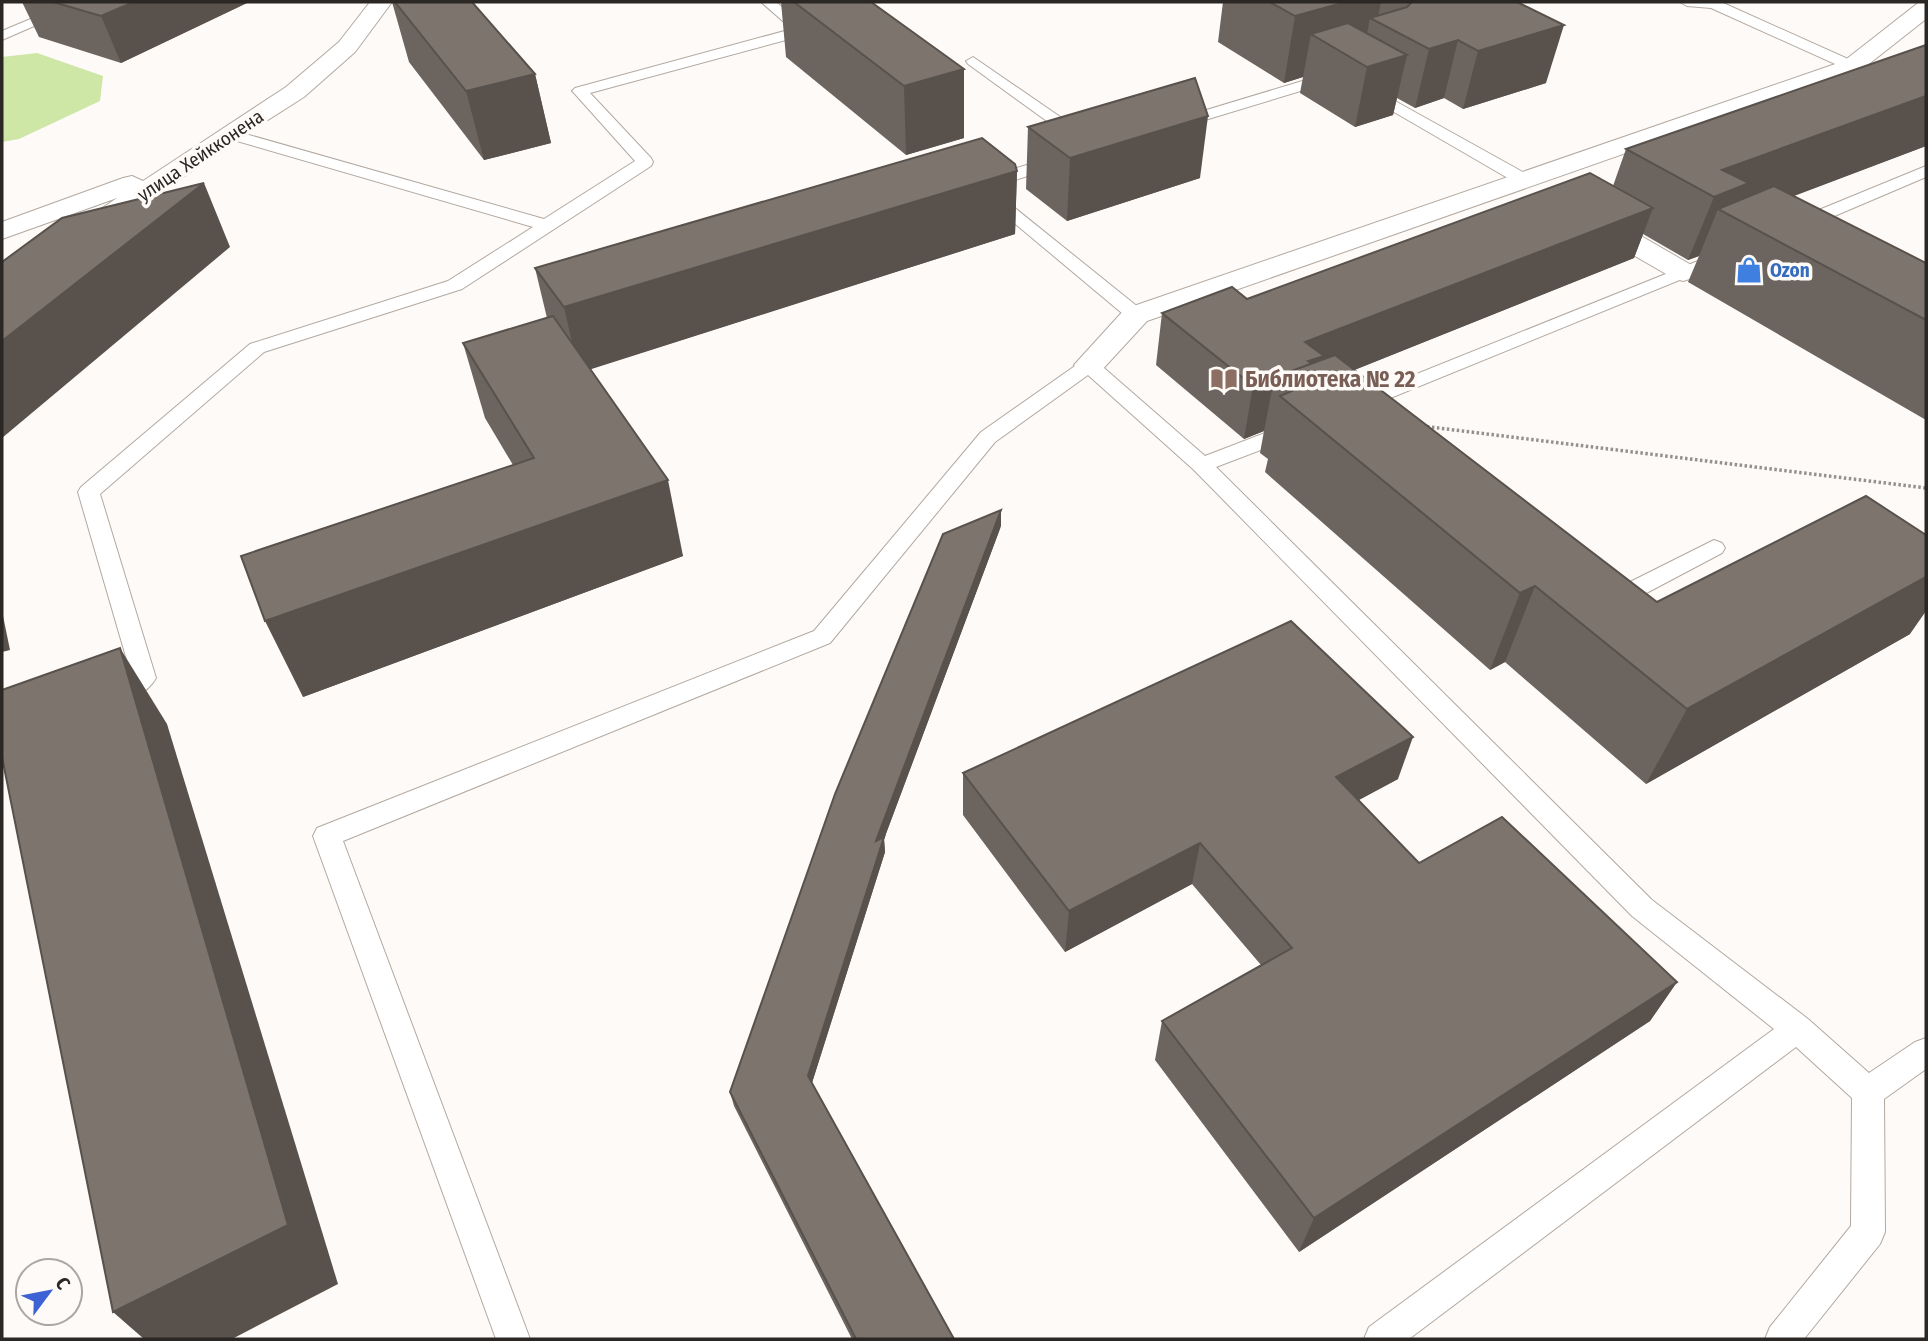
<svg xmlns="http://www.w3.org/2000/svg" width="1928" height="1341" viewBox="0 0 1928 1341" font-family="'Fira Sans Condensed',sans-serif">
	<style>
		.green { fill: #cee6a6 }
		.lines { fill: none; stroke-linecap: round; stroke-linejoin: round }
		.lane-casing { stroke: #b2a9a1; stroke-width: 2 }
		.street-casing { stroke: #b2a9a1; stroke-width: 2 }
		.path { stroke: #94908d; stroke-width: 3.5; stroke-dasharray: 2.5 2.5; stroke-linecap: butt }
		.lane { fill: #fff; fill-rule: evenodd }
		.street { fill: #fff; fill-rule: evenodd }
		.wall { fill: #6c645e }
		.shaded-wall { fill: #58514c }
		.building { fill: #7d746d; stroke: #58514c; stroke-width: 2 }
		.labels { text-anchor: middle; stroke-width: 7; stroke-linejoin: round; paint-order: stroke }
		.far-street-label { font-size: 19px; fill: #2b2724; stroke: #fefaf7 }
		.far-shop-label { font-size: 19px; font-weight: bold; fill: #366cbe; stroke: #fefaf7; text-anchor: start }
		.education-label { font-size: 23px; font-weight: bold; fill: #785e54; stroke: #fefaf7; text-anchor: start }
	</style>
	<rect width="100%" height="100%" fill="#fefaf7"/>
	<path class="green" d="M37,53L103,76L100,101L19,139L2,142V57Z"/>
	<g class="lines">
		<g class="lane-casing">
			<g id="lane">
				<path d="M71,2H89L2,40V31Z"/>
				<path d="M761,2H776L810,31L808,34L590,93L651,158L653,162L651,166L462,289L264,352L100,494L156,678C148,693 120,709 104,704L101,697L104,690L131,674L78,492L81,487L250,344L448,281L533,227L223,137L221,134L223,131H235L544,219L635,161L575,94L572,91L575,88L792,29Z"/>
				<path d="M1680,2H1721L1926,94V105L1711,8L1687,6Z"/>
				<path d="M973,57L1085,134L1087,137L1085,140H1073L968,64L966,61Z"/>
				<path d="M1332,72L1337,74L1340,77L1337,80L1182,127L1176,129L1168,124L1170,121Z"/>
				<path d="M1368,86L1530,176L1532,180L1524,185L1518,184L1363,94L1360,91L1363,88Z"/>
				<path d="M1059,155L1067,160L1065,164L990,188L1143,311L1145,315L1143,319H1129L970,186L972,182Z"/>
				<path d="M1926,166V177L1804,229H1792L1789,225L1792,221Z"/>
				<path d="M1703,259L1712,264L1709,268L1361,410H1347L1344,406L1347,402Z"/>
				<path d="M1089,359L1096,361L1205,456L1286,425H1300L1303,430L1300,435L1216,467L1652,900L1808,1019L1869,1073L1915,1042L1926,1038V1069L1884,1099L1885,1232L1880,1244L1804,1339H1765L1770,1327L1851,1226L1852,1098L1796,1047L1409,1339H1364L1369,1327L1774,1029L1632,916L1194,470L1088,375L995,442L830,643L343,841L530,1339H496L313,836L317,828L814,631L981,432L1082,361Z"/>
				<path d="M1714,540L1722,543L1725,548L1722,553L1618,608L1610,610L1602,608L1598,602L1602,596Z"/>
			</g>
		</g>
		<g class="street-casing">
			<g id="street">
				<path d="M370,2H392L355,52L304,97L238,139L12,296L2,299V277L117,198L2,239V222L123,178L132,176L143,181L286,87L339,42Z"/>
				<path d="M1926,2V19L1860,71L1147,321L1100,372L1089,374L1078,372L1074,365L1125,309L1844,61L1918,3Z"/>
				<path d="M1593,212L1603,214L1693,266L1697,272L1693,278L1683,281L1673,278L1583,226L1579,220L1583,214Z"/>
			</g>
		</g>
		<path class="path" d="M1422,426L1926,488"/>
		<use href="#lane" class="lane"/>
		<use href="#street" class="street"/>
	</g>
	<g class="wall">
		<path d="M22,2H249L121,63L39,37Z"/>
		<path d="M392,2H472L535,74L551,143L484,160L409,62Z"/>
		<path d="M781,2H871L964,138L906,155L786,57Z"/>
		<path d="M1223,2H1517L1546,83L1463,109L1444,98L1415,108L1397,98L1393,115L1355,127L1300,93L1303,77L1284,83L1218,42Z"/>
		<path d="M1926,45V146L1794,196L1926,263V420L1688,282L1699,256L1688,260L1643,234L1634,258L1354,370L1657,602L1910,634L1646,784L1505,662L1490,670L1265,472L1268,459L1260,453L1264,431L1244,439L1156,365L1162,313L1247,299L1613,186L1626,149Z"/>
		<path d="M1028,127L1200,178L1067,221L1026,189Z"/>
		<path d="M1017,171L1015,234L590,369L683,556L303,697L513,465L485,418L463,343L547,318L535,268Z"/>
		<path d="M1001,526L884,839L885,852L812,1083L954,1339H852L734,1106L730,1092Z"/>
		<path d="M963,773L1398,779L1359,800L1419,863L1677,982L1650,1021L1299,1252L1155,1060L1162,1021L1261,965L1192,884L1065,952L963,815Z"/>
	</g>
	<g class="shaded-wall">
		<path d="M134,2H249L121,63L101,16Z"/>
		<path d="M1346,2H1381L1377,22L1370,18L1362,60L1311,34L1303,77L1284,83L1295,16Z"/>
		<path d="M1564,25L1546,83L1463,109L1478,51Z"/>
		<path d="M1458,40L1444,98L1415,108L1429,49Z"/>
		<path d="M1407,55L1393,115L1355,127L1367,67Z"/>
		<path d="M964,69V138L906,155L904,86Z"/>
		<path d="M535,74L551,143L484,160L466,91Z"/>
		<path d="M1926,96V146L1735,218L1718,209L1699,256L1688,260L1714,197L1722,170Z"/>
		<path d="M1208,116L1200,178L1067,221L1070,158Z"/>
		<path d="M1017,171L1015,234L579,373L564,307Z"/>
		<path d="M204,183L230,247L2,438V341Z"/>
		<path d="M1653,208L1634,258L1317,385L1290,404L1305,342Z"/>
		<path d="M1274,379L1264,431L1244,439L1253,386Z"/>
		<path d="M668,480L683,556L303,697L265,621Z"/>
		<path d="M1001,510V526L884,839L885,852L810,1089L808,1076L876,841Z"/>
		<path d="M1926,577V611L1910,634L1646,784L1687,709Z"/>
		<path d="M1535,586L1505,662L1490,670L1520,593Z"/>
		<path d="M2,611L10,650L2,652Z"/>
		<path d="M120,648L167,724L338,1284L232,1339H144L113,1312Z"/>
		<path d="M1413,737L1398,779L1323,819L1336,777Z"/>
		<path d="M1200,843L1192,884L1065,952L1069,911Z"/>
		<path d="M1677,982L1650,1021L1299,1252L1314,1218Z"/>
	</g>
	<g class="building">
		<path d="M53,2H134L101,16Z"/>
		<path d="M395,2H472L535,74L466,91Z"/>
		<path d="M794,2H871L964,69L904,86Z"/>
		<path d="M1270,2H1346L1295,16Z"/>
		<path d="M1410,2H1517L1564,25L1478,51L1458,40L1429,49L1370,18L1407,7L1411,3Z"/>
		<path d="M1348,23L1407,55L1367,67L1311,34Z"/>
		<path d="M1926,45V96L1722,170L1749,183L1714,197L1626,149Z"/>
		<path d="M1195,78L1208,116L1070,158L1028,127Z"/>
		<path d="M982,138L1015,164L1017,171L564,307L535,268Z"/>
		<path d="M1590,173L1653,208L1305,342L1324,356L1308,361L1312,364L1253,386L1162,313L1232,287L1247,299Z"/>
		<path d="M204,183L2,341V262L62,218Z"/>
		<path d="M1774,186L1926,263V320L1718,209Z"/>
		<path d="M553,316L668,480L265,621L241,556L534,458L463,343Z"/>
		<path d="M1335,355L1657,602L1866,496L1926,535V577L1687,709L1535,586L1520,593L1280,396L1292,391L1275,377Z"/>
		<path d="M1001,510L876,841L884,837L808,1076L954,1339H856L730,1092L835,794L943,534Z"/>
		<path d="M1291,621L1413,737L1336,777L1419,863L1502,817L1677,982L1314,1218L1162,1021L1292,948L1200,843L1069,911L963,773Z"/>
		<path d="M120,648L288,1225L113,1312L2,757V690Z"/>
	</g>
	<defs>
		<g id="shop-bare" transform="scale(2.1)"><path d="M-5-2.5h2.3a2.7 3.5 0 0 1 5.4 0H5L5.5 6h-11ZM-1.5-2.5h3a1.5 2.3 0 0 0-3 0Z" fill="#3f7fe0" stroke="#fefaf7" stroke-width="2.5" paint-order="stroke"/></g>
		<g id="library-bare" transform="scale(2.1)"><path d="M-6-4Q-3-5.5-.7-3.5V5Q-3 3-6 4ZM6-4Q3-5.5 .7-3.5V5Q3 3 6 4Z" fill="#8d6e63" stroke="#fefaf7" stroke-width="2.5" paint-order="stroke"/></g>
	</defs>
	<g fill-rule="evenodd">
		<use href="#shop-bare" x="1749" y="270"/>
		<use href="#library-bare" x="1224" y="379"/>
	</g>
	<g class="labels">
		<g class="far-street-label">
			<text transform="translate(200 155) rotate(-34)" y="7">улица Хейкконена</text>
		</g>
		<g class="far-shop-label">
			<text x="1770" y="277">Ozon</text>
		</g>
		<g class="education-label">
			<text x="1245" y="387">Библиотека № 22</text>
		</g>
	</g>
	<rect width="1928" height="1341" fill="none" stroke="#2b2724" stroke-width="7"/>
	<g transform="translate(49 1292) rotate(58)"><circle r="33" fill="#fefaf7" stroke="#aaa6a3" stroke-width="2"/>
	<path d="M0-5L12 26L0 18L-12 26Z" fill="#3c62d4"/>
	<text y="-10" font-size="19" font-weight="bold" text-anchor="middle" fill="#2b2724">С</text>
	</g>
</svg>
